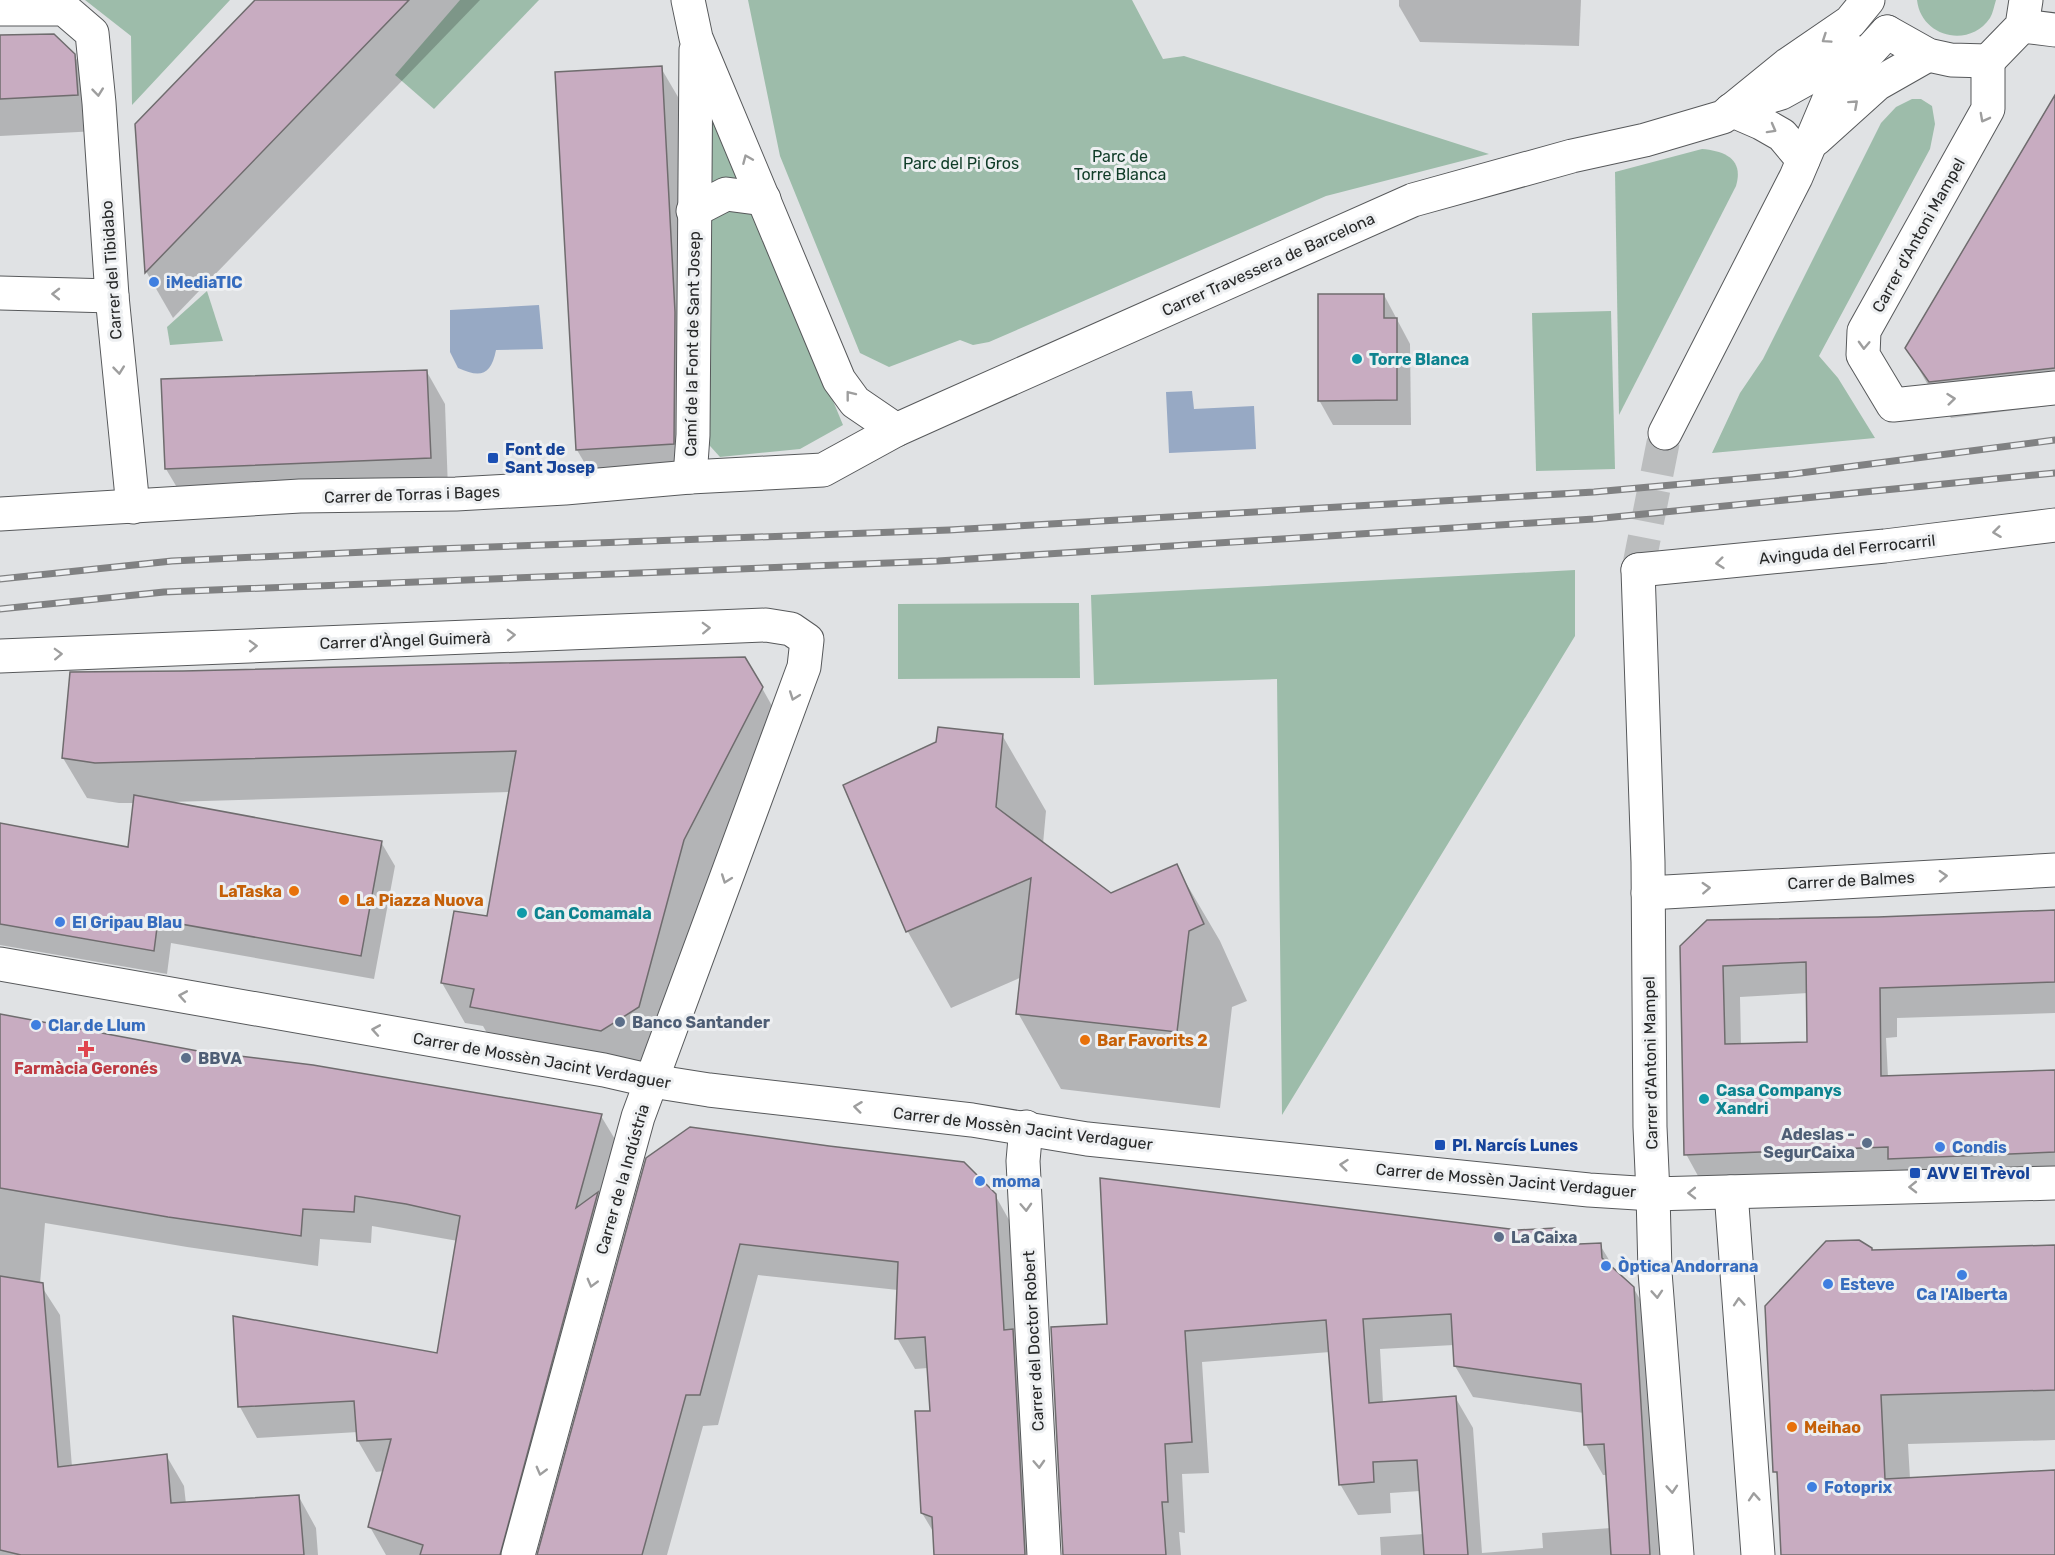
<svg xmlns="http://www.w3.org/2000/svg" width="2055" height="1555" viewBox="0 0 2055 1555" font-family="Rubik,sans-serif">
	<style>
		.green { fill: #9dbcaa }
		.water { fill: #97a9c4 }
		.shadow { fill: #0003; fill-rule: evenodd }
		.building { fill: #c8acc1; stroke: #6f6c6e; stroke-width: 1.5; fill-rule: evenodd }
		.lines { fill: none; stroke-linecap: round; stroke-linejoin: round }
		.street-tunnel { stroke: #bbbdbe; stroke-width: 33; stroke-dasharray: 33 16; stroke-linecap: butt }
		.street-casing { stroke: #57595b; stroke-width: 35 }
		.secondary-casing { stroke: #57595b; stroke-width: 35 }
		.street { stroke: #fff; stroke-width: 33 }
		.secondary { stroke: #fff; stroke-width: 33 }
		.rail-casing { stroke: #808182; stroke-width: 7 }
		.rail { stroke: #edeff1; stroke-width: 4.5; stroke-dasharray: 14; stroke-linecap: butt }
		.oneway { stroke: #9e9e9e }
		.shop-dot { fill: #3f7fe0; stroke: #edeff1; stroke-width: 2 }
		.culture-dot { fill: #0f9aa8; stroke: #edeff1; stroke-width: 2 }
		.transit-dot { fill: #1a4fb4; stroke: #edeff1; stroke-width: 2 }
		.food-dot { fill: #e8710a; stroke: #edeff1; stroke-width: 2 }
		.service-dot { fill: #5c6f8a; stroke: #edeff1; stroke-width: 2 }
		.health-dot { fill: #e0444e; stroke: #edeff1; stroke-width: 2 }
		.labels { text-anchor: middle; stroke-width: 6; stroke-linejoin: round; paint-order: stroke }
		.park-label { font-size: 16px; fill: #103c28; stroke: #edeff1 }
		.street-label { font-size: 16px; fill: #272828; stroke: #edeff1 }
		.shop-label { font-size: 16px; font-weight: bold; fill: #366cbe; stroke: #edeff1; text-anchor: start }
		.culture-label { font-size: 16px; font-weight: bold; fill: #0d838f; stroke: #edeff1; text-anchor: start }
		.transit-label { font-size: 16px; font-weight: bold; fill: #164399; stroke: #edeff1; text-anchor: start }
		.food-label { font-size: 16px; font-weight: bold; fill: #c56008; stroke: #edeff1; text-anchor: start }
		.service-label { font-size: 16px; font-weight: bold; fill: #4e5e75; stroke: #edeff1; text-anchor: start }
		.health-label { font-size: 16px; font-weight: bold; fill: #be3a42; stroke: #edeff1 }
	</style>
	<rect width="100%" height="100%" fill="#e0e2e4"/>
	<g class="green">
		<path d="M85,0H230L132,105L131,36Z"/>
		<path d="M460,0H539L434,109L395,75Z"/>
		<path d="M748,0H1132L1163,59L1184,56L1489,154L1326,196L989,342L973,345L960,340L889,367L860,353L780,156Z"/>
		<path d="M1917,0H1996C1994,6 1993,13 1990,18C1969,49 1921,37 1917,0Z"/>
		<path d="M707,95L843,425L800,449L720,457L701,436Z"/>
		<path d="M1912,99H1921L1932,106L1935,124L1930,149L1819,356L1838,378L1875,438L1712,453L1740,393L1763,359L1881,123L1896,107Z"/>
		<path d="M1702,149C1725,151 1744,159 1736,186L1619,415L1615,172Z"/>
		<path d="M207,291L223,341L170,345L167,327Z"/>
		<path d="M1611,311L1615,469L1536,471L1532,313Z"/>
		<path d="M1575,570V636L1282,1115L1277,679L1094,685L1091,595Z"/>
		<path d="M1079,603L1080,678L898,679V604Z"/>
	</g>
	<g class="water">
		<path d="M539,305L543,349L496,350C491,376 480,378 458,368L450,352V310Z"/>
		<path d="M1192,391L1194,409L1254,406L1256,449L1169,453L1166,392Z"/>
	</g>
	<g class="shadow">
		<path d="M257,0H480L173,318L147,273L137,125Z"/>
		<path d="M1399,0H1581L1579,46L1420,42L1399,6Z"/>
		<path d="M0,37L74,55L95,91L98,131L0,136Z"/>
		<path d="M661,68L688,114L699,490L604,496L577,450Z"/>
		<path d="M2055,101V405L1951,418L1928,385L1907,348Z"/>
		<path d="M1384,295L1410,344L1411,425H1333L1319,400Z"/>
		<path d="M427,372L445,404L448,490L185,501L166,469L163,381Z"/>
		<path d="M762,688L785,729L707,881L661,1048L625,1071L495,1047L483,1026L465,1023L442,983L488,918L510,792L170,802L381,842L395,866L374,979L171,943L167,974L0,945V824L129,849L134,803H119L87,798L63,758Z"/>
		<path d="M1002,735L1046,811L1043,844L1111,894L1176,866L1220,941L1247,1001L1232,1007L1220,1108L1061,1089L1018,1013L1022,977L951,1008L908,932L845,785Z"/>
		<path d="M2055,912V1013L1897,1018V1037L1886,1038L1888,1077L2055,1072V1183L1703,1185L1686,1154L1681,946L1878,918ZM1808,993L1809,1044L1741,1045L1740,997Z"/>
		<path d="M0,1040L197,1052L601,1116L619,1146L524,1555H386L370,1527L384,1471L376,1472L358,1441V1432L257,1438L240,1407L235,1318L438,1355L458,1241L372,1226L371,1243L320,1239L318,1266L187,1247L45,1223L40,1284L60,1315L72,1467L166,1455L184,1486L186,1504L299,1497L316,1528L318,1555H0Z"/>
		<path d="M648,1159L995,1195L1013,1227L1040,1555H936L934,1533L922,1513L931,1412L928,1368L915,1369L897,1338L898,1290L758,1275L718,1425L703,1426L667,1555H539Z"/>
		<path d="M1554,1230L1564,1246L1600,1245L1617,1273L1633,1287L1651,1319L1665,1555H1381L1380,1537L1424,1534L1420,1491L1390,1493L1391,1513L1358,1515L1340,1484L1330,1352L1202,1362L1209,1473L1182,1474L1185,1533L1179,1532L1181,1555H1064L1109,1325L1518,1232ZM1454,1345L1455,1366L1473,1397L1584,1413L1586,1445L1603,1475H1608L1611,1528L1542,1533L1543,1548L1482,1553L1473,1428L1455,1397L1383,1403L1380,1349Z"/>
		<path d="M2055,1247V1440L1908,1444L1910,1479L2055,1471V1555H1782L1779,1479L1775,1471L1873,1251Z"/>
	</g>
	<g class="building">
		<path d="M255,0H409L145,273L135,124Z"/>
		<path d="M54,34L75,54L78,95L0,99V35Z"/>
		<path d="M662,66L675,312L674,444L576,450L555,72Z"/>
		<path d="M2055,95V368L1929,382L1905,348Z"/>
		<path d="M1318,294H1384V318H1397V400L1318,401Z"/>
		<path d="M427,370L431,458L165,469L161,379Z"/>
		<path d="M745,657L763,687L684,840L639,1007L601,1031L470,1007L474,989L441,983L454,911L487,916L516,751L95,763L62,758L70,672L183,671Z"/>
		<path d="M938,727L1003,734L996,807L1111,893L1177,864L1204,924L1189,931L1177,1032L1016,1014L1031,878L906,932L843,785L936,742Z"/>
		<path d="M134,795L382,841L361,956L158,920L154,951L0,924V823L128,847Z"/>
		<path d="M2055,910V982L1880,988L1881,1076L2055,1070V1152L1888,1159V1147L1684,1155L1680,946L1707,920L1878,917ZM1806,962L1807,1042L1725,1044L1723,966Z"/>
		<path d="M0,1014L198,1051L313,1065L602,1114L576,1208L598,1192L500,1555H420L423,1545L368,1527L391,1439L357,1441L354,1401L238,1407L233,1316L437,1353L460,1216L406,1204L355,1196L354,1212L303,1209L301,1236L168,1217L0,1188Z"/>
		<path d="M690,1127L829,1146L964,1162L996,1194L1004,1330L1013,1329L1025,1555H934L932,1517L921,1513L915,1411H930L925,1337L895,1339L898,1262L740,1244L700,1395H686L642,1555H537L646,1158Z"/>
		<path d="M1100,1178L1518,1230L1555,1228L1556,1245L1601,1243L1602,1258L1634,1287L1650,1555H1611L1604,1444L1584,1445L1581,1384L1454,1366L1451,1314L1363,1319L1369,1403L1456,1396L1468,1555H1424L1417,1460L1373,1462L1374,1482L1339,1485L1326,1320L1185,1331L1192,1442L1165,1444L1168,1502H1162L1166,1555H1063L1051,1327L1107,1324Z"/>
		<path d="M1859,1240L1872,1248V1250L2055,1245V1390L1881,1395L1885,1479L2055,1470V1555H1781L1777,1472H1773L1765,1306L1826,1241Z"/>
		<path d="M0,1276L43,1283L58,1467L167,1454L171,1503L299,1495L304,1555H21L0,1550Z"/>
	</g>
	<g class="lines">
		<path class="street-tunnel" d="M1638,570L1665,433"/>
		<g class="street-casing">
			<g id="street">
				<path d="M688,0L696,38L839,380L855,402L896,430"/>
				<path d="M0,9H64L92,33L99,103L112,296L133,507"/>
				<path d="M2022,26L2055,30"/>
				<path d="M1887,32L1928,55L1951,60L1988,61L2022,26L2026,0"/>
				<path d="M1988,61V109L1864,331L1863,355L1893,405L2055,388"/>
				<path d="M1768,97L1781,93L1855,52"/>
				<path d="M1731,110L1761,123L1782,135L1803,160"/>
				<path d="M1816,139L1877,84L1928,55"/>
				<path d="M693,211L726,194L764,199"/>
				<path d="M0,293L112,296"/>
				<path d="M1665,433L1796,177L1832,92L1887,32"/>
				<path d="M690,477L693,435L696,50"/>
				<path d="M0,514L300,496L456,494L565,488L690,477L823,470L896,430L945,408L1413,200L1572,156L1645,140L1723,117L1787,65L1850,22L1868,0"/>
				<path d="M1638,570L1885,546L2055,525"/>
				<path d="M0,656L766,625L791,629L807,640L804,667L638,1117L518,1555"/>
				<path d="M1648,893L2055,870"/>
				<path d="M1026,1127L1023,1161L1044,1555"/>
				<path d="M1731,1192L1758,1555"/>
				<path d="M1653,1194L1655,1272L1677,1555"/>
			</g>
		</g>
		<g class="secondary-casing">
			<g id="secondary">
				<path d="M1638,570L1648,862L1650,1127L1653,1194"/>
				<path d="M0,964L604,1070L652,1081L709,1090L972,1120L1087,1139L1589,1190L1653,1194L2055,1183"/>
			</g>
		</g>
		<use href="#street" class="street"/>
		<use href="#secondary" class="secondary"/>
		<g class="rail-casing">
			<g id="rail">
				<path d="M0,579L172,561L409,550L949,530L1594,492L1793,474L2055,440"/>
				<path d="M0,609L164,592L938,561L1594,519L2055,473"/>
			</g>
		</g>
		<use href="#rail" class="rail"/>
	</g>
	<defs><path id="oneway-chevron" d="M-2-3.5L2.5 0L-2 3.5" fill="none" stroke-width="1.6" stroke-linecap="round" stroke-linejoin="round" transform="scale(1.5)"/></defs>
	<g class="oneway">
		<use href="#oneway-chevron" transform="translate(1826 39) rotate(146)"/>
		<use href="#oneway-chevron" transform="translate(98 92) rotate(84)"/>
		<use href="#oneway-chevron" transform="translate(1854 104) rotate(-42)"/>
		<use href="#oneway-chevron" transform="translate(1984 118) rotate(118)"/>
		<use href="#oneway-chevron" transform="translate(1772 129) rotate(29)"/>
		<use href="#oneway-chevron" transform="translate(747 159) rotate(-113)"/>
		<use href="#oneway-chevron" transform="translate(56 294) rotate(-179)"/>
		<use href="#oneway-chevron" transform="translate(1864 345) rotate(92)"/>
		<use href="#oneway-chevron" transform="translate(119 370) rotate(84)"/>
		<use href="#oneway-chevron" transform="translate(850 395) rotate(-128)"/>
		<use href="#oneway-chevron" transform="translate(1951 399) rotate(-6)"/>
		<use href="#oneway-chevron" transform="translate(1997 532) rotate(173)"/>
		<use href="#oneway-chevron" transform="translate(1720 563) rotate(174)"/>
		<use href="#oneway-chevron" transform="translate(706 628) rotate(-2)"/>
		<use href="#oneway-chevron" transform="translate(511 635) rotate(-2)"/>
		<use href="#oneway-chevron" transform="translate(253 646) rotate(-2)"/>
		<use href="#oneway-chevron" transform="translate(58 654) rotate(-2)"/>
		<use href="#oneway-chevron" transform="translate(794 696) rotate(110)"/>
		<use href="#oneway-chevron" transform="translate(1943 876) rotate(-3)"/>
		<use href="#oneway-chevron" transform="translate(726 879) rotate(110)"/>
		<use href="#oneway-chevron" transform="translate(1706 888) rotate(-3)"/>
		<use href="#oneway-chevron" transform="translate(183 996) rotate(-170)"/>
		<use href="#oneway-chevron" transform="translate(376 1030) rotate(-170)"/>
		<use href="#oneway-chevron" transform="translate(858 1107) rotate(-173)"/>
		<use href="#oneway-chevron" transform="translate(1344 1165) rotate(-174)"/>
		<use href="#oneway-chevron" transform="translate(1913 1187) rotate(179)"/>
		<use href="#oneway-chevron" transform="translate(1692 1193) rotate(179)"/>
		<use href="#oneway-chevron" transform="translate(1026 1207) rotate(87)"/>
		<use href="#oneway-chevron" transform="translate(592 1283) rotate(105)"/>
		<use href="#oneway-chevron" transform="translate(1657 1294) rotate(86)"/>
		<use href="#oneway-chevron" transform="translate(1739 1302) rotate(-94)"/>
		<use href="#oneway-chevron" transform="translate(1039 1464) rotate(87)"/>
		<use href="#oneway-chevron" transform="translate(541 1471) rotate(105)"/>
		<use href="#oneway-chevron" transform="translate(1672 1489) rotate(86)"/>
		<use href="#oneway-chevron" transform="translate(1754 1497) rotate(-94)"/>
	</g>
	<g class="shop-dot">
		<circle cx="154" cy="282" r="6"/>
		<circle cx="60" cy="922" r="6"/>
		<circle cx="36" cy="1025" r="6"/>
		<circle cx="1940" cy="1147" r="6"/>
		<circle cx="980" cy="1181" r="6"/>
		<circle cx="1606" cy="1266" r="6"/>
		<circle cx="1962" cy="1275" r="6"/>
		<circle cx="1828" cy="1284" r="6"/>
		<circle cx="1812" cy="1487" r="6"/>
	</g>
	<g class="culture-dot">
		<circle cx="1357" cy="359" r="6"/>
		<circle cx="522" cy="913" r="6"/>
		<circle cx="1704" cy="1099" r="6"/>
	</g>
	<g class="transit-dot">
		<rect x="487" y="452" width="12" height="12" rx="3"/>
		<rect x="1434" y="1139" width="12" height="12" rx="3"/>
		<rect x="1909" y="1167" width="12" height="12" rx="3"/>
	</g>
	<g class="food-dot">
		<circle cx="294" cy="891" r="6"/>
		<circle cx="344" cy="900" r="6"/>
		<circle cx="1085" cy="1040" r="6"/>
		<circle cx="1792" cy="1427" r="6"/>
	</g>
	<g class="service-dot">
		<circle cx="620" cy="1022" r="6"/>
		<circle cx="186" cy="1058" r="6"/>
		<circle cx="1867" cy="1143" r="6"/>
		<circle cx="1499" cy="1237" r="6"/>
	</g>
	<path class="health-dot" d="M83 1040h6v6h6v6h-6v6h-6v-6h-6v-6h6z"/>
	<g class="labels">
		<g class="park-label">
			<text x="1120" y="162">Parc de<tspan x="1120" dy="18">Torre Blanca</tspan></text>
			<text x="961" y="169">Parc del Pi Gros</text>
		</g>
		<g class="street-label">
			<text transform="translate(1918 235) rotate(-61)" y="6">Carrer d'Antoni Mampel</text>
			<text transform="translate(1268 264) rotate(-24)" y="6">Carrer Travessera de Barcelona</text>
			<text transform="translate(111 270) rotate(-94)" y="6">Carrer del Tibidabo</text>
			<text transform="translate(692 344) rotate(-89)" y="6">Camí de la Font de Sant Josep</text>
			<text transform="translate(412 494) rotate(-2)" y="6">Carrer de Torras i Bages</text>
			<text transform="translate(1847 549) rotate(-6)" y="6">Avinguda del Ferrocarril</text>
			<text transform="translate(405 640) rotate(-2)" y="6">Carrer d'Àngel Guimerà</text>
			<text transform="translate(1851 880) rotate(-3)" y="6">Carrer de Balmes</text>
			<text transform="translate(542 1060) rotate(10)" y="6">Carrer de Mossèn Jacint Verdaguer</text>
			<text transform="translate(1650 1063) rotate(-91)" y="6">Carrer d'Antoni Mampel</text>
			<text transform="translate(1023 1128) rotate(7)" y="6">Carrer de Mossèn Jacint Verdaguer</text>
			<text transform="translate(622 1179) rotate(-74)" y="6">Carrer de la Indústria</text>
			<text transform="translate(1506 1180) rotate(5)" y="6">Carrer de Mossèn Jacint Verdaguer</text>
			<text transform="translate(1033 1341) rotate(-93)" y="6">Carrer del Doctor Robert</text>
		</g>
		<g class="shop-label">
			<text x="166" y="288">iMediaTIC</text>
			<text x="72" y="928">El Gripau Blau</text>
			<text x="48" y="1031">Clar de Llum</text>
			<text x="1952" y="1153">Condis</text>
			<text x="992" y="1187">moma</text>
			<text x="1618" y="1272">Òptica Andorrana</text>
			<text x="1840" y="1290">Esteve</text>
			<text x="1962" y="1300" text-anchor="middle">Ca l'Alberta</text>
			<text x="1824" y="1493">Fotoprix</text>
		</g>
		<g class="culture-label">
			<text x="1369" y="365">Torre Blanca</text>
			<text x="534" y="919">Can Comamala</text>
			<text x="1716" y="1096">Casa Companys<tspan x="1716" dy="18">Xandri</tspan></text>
		</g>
		<g class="transit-label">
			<text x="505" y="455">Font de<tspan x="505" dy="18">Sant Josep</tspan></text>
			<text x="1452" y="1151">Pl. Narcís Lunes</text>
			<text x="1927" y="1179">AVV El Trèvol</text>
		</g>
		<g class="food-label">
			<text x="282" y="897" text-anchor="end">LaTaska</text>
			<text x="356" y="906">La Piazza Nuova</text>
			<text x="1097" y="1046">Bar Favorits 2</text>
			<text x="1804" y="1433">Meihao</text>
		</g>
		<g class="service-label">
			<text x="632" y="1028">Banco Santander</text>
			<text x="198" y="1064">BBVA</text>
			<text x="1855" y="1140" text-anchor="end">Adeslas -<tspan x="1855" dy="18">SegurCaixa</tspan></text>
			<text x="1511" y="1243">La Caixa</text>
		</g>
		<g class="health-label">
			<text x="86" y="1074">Farmàcia Geronés</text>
		</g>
	</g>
</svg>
